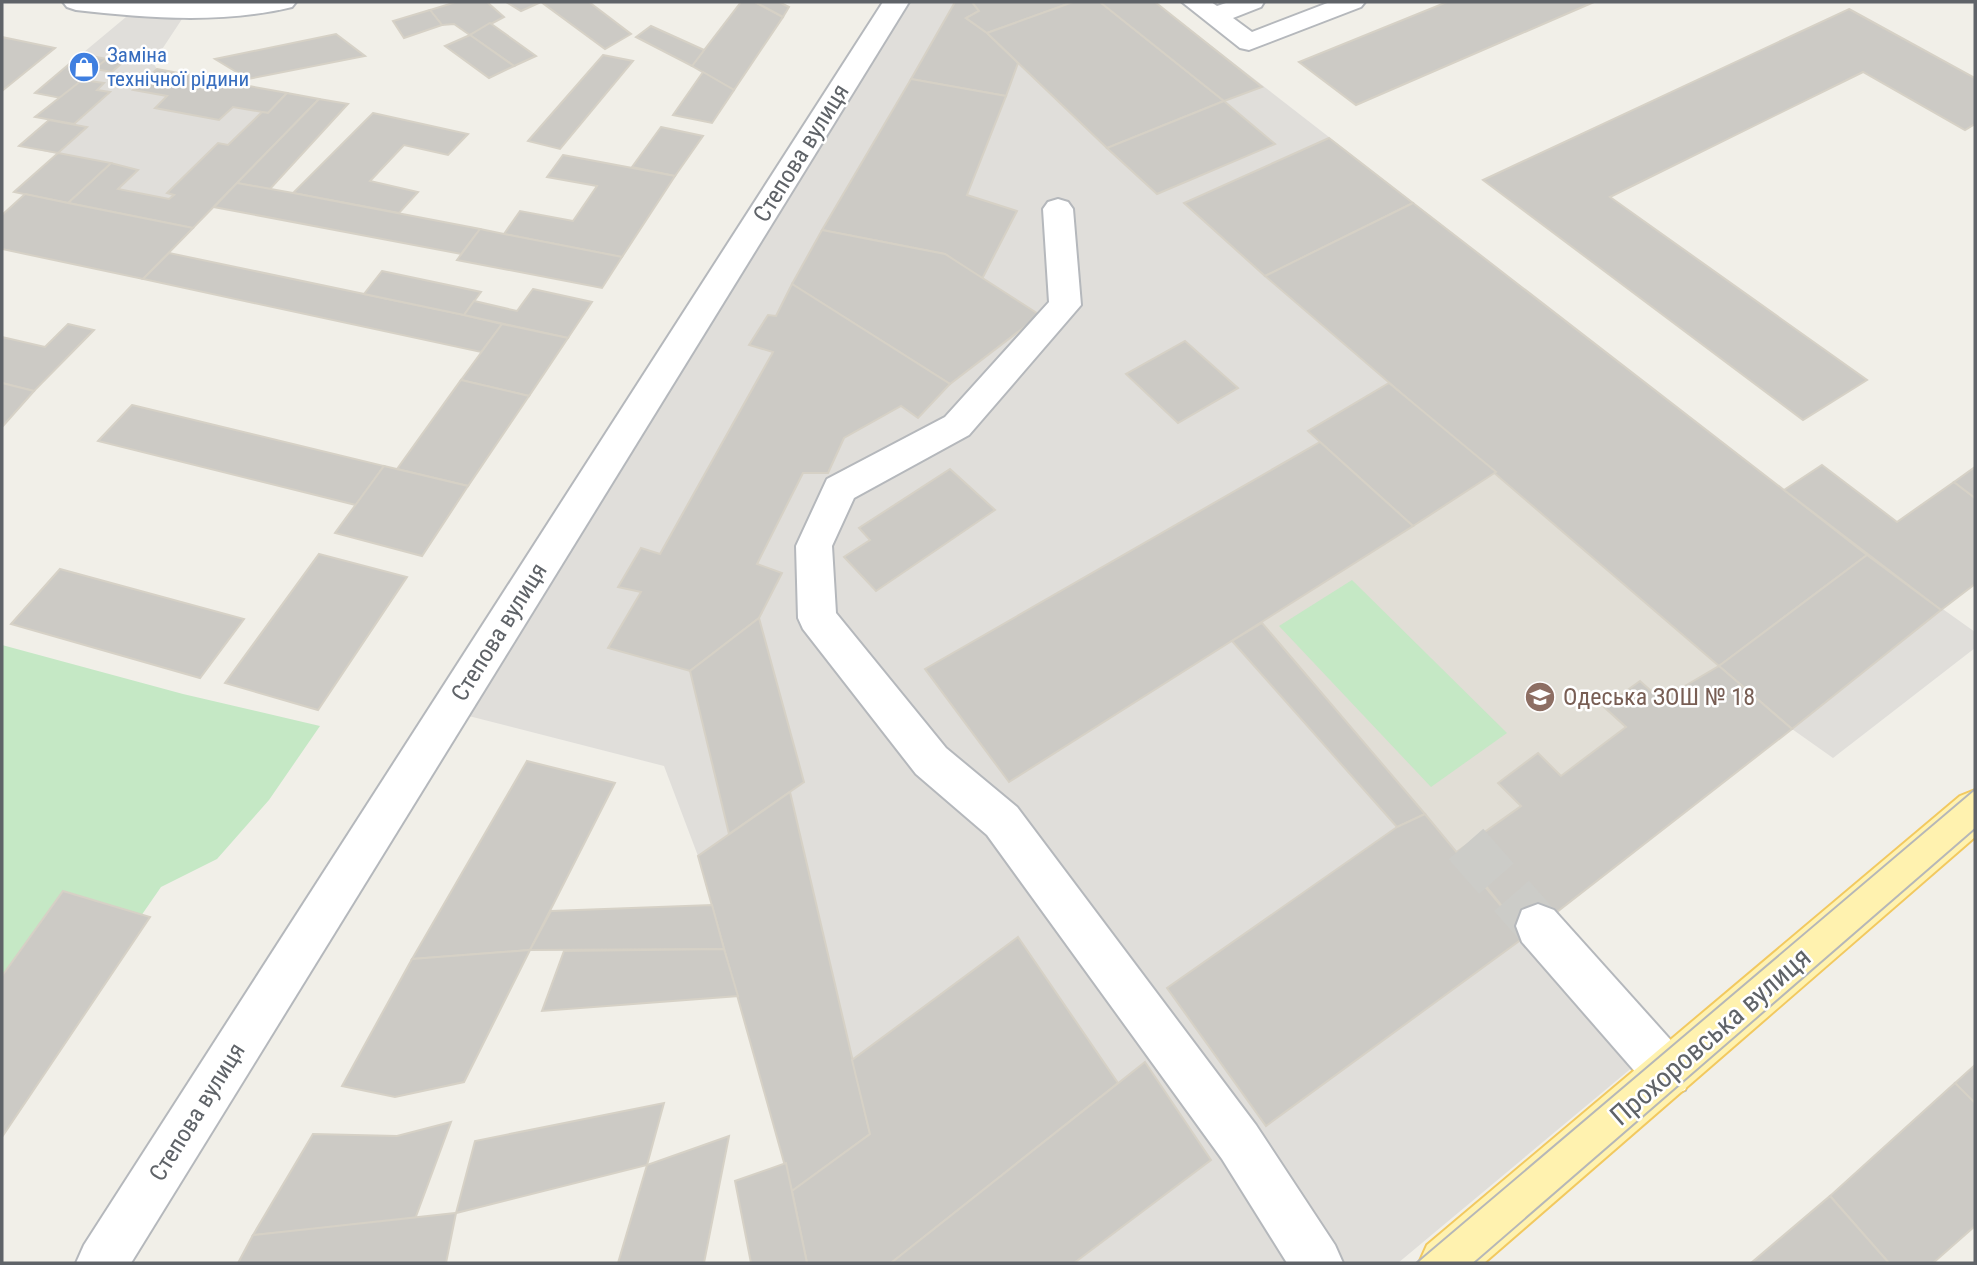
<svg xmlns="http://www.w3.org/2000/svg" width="1977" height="1265" viewBox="0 0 1977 1265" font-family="'Roboto Condensed',sans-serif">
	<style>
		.industrial { fill: #e0deda }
		.education { fill: #e1ded6 }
		.green { fill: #c5e8c5 }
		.building { fill: #cccac5; stroke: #d6d1c6; stroke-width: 2 }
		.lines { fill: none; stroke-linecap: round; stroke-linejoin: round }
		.minor-tunnel { stroke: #ccccc8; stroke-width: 46; stroke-dasharray: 46 23; stroke-linecap: butt }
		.minor-casing { stroke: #b5b8bc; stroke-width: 4 }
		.major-casing { stroke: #f2c960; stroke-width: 4 }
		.minor { fill: #fff; fill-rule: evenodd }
		.major { fill: #fff2af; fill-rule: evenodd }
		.tram { stroke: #b6b7b8; stroke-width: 2 }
		.labels { text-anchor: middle; stroke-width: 5; stroke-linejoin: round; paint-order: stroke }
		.far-shop-label { font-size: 21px; fill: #366cbe; stroke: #fff; text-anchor: start }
		.street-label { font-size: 24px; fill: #5f6368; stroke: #fff }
		.education-label { font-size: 24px; fill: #785e54; stroke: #fff; text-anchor: start }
		.near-street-label { font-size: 28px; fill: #5f6368; stroke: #fff }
	</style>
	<rect width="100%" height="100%" fill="#f1efe8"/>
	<g class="industrial">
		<path d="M901,2H1155L1867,555L1975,632V648L1833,758L1792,729L1496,472L1413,526L1458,851L1526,936L1640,1061L1398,1263H807L786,1163L698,856L664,766L453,712Z"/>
		<path d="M126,17L182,19L153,63L157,69L319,99L193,228L14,192L57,154L19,146L48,120L35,117L58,98L35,93Z"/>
	</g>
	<path class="education" d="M1496,472L1792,729L1526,936L1458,851L1262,623Z"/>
	<g class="green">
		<path d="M1352,580L1507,733L1431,787L1279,626Z"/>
		<path d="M2,645L183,694L320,726L269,800L217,859L161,887L123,942L2,1097Z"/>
	</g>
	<g class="building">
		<path d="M456,2H487L504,17L470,35L454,24L442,25L430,10Z"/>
		<path d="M506,2H589L631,34L605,49L541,2L521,11Z"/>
		<path d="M741,2H755L783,17L734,90L692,66Z"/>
		<path d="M755,2H779L789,7L783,17Z"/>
		<path d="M955,2H972L979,11L966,18L987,33L1018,63L1006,96L911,79Z"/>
		<path d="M972,2H1073L987,33L966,18L979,11Z"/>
		<path d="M1073,2H1100L1224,101L1107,148L987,33Z"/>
		<path d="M1100,2H1155L1262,87L1224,101Z"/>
		<path d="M1447,2H1594L1356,105L1299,62Z"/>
		<path d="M1849,9L1975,78V124L1965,130L1863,72L1610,197L1867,380L1803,420L1483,180Z"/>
		<path d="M430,10L442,25L404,38L393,21Z"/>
		<path d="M490,23L536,56L514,66L470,35Z"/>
		<path d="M651,26L704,50L692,66L636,37Z"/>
		<path d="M336,34L365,56L248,79L215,59Z"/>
		<path d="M470,35L514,66L489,78L445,46Z"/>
		<path d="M2,37L55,48L2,91Z"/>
		<path d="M81,54L107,59L61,98L35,93Z"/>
		<path d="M603,55L633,61L560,149L528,141Z"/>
		<path d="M107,59L123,62L112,72L94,69Z"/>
		<path d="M157,69L287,93L268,113L233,107L219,120L155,108L167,96L133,90Z"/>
		<path d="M703,72L734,90L712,123L673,115Z"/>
		<path d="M911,79L1006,96L967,195L1017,211L982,279L945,254L822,230Z"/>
		<path d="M82,80L104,83L97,90L110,92L74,124L35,117Z"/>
		<path d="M287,93L319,99L193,228L68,203L111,163L138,170L118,189L169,199L174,195L167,193L218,143L228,145L262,112L268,113Z"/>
		<path d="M319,99L348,104L270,189L237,183Z"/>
		<path d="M1224,101L1275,144L1157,194L1107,148Z"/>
		<path d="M373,113L468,134L448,155L404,145L370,181L418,192L399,213L293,193Z"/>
		<path d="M49,120L87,127L58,153L19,146Z"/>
		<path d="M661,127L703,136L675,176L632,167Z"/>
		<path d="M1329,138L1413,203L1265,276L1184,203Z"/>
		<path d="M58,153L111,163L68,203L14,192Z"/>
		<path d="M563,155L675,176L622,257L504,234L520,211L573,221L597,186L547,177Z"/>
		<path d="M237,183L293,193L480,229L461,254L214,207Z"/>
		<path d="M25,194L68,203L193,228L143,279L2,249V215Z"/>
		<path d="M1413,203L1784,490L1867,555L1719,666L1265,276Z"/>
		<path d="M480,229L504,234L622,257L602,288L457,260Z"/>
		<path d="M822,230L945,254L1040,315L950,384L792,284Z"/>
		<path d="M169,253L464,315L502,324L481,352L143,279Z"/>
		<path d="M382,271L481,292L464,315L364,294Z"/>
		<path d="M792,284L950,384L918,418L901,406L844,438L828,473H803L757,564L782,573L759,618L690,671L608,648L641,592L618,587L641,548L660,554L773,352L749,345L768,315L776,316Z"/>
		<path d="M533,289L592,302L568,338L464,315L474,301L517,311Z"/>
		<path d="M68,324L94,330L34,391L2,383V337L45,347Z"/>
		<path d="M502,324L568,338L529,396L461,380Z"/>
		<path d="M1185,341L1238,388L1178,423L1126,374Z"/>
		<path d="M461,380L529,396L468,486L397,469Z"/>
		<path d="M2,383L34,391L2,427Z"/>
		<path d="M1389,383L1496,472L1413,526L1308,431Z"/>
		<path d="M132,405L384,466L356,505L98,441Z"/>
		<path d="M1320,442L1413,526L1009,782L925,669Z"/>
		<path d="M1822,465L1897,522L1954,482L1975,498V584L1941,610L1784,490Z"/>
		<path d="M384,466L468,486L422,556L335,533Z"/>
		<path d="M1975,467V498L1954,482Z"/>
		<path d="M950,469L995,510L876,591L844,557L870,540L859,528Z"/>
		<path d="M319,554L407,577L318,710L225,683Z"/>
		<path d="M1867,555L1941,610L1792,729L1719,666Z"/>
		<path d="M60,569L244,619L200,678L11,624Z"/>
		<path d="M759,618L804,782L729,834L690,671Z"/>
		<path d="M1262,623L1425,814L1397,827L1232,641Z"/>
		<path d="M1719,666L1792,729L1526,936L1458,851L1521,806L1498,783L1538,753L1561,776L1626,727L1604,707L1640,681L1661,700Z"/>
		<path d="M527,761L615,783L530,950L412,959Z"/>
		<path d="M790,792L870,1134L792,1191L698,856Z"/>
		<path d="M1425,814L1526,936L1266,1126L1167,988L1397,827Z"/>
		<path d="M63,891L150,917L2,1137V976Z"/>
		<path d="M712,905L724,949L530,950L551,911Z"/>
		<path d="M1018,937L1118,1083L891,1263H807L792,1191L870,1134L852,1060Z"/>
		<path d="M724,949L738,996L542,1011L564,951Z"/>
		<path d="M530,950L464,1082L395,1097L342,1086L412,959Z"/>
		<path d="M1145,1062L1211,1160L1074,1263H891Z"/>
		<path d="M1975,1065V1103L1955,1083Z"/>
		<path d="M1955,1083L1975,1103V1226L1933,1263H1889L1830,1196Z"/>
		<path d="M664,1103L647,1165L456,1213L475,1141Z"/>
		<path d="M451,1122L415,1219L253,1235L313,1134L397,1136Z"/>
		<path d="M729,1136L704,1263H618L647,1165Z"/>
		<path d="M786,1163L807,1263H751L735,1181Z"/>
		<path d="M1830,1196L1889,1263H1751Z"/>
		<path d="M456,1213L446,1263H238L253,1235Z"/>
	</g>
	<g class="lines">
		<path class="minor-tunnel" d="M1466,844L1538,926"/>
		<g class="minor-casing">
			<g id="minor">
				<path d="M63,2H296L292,7C223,24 145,18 76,10L67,7Z"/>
				<path d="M883,2H909L131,1263H76L84,1245Z"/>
				<path d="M1182,2H1211L1217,6L1229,2H1264L1261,7L1233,18L1252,32L1330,2H1365L1361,7L1249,50L1240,48Z"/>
				<path d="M1058,199L1068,202L1073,209L1081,305L969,435L854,498L832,546L836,613L946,748L1017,807L1256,1125L1335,1245L1343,1263H1287L1222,1159L987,835L916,774L803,629L798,618L796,546L827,479L945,417L1049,302L1043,209L1048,202Z"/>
				<path d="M1538,904L1554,910L1685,1056L1692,1073L1685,1090L1668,1097L1651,1090L1522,942L1516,926L1522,910Z"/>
			</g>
		</g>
		<g class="major-casing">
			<path id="major" d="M1975,790V837L1484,1263H1419L1427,1245L1960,796Z"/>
		</g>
		<use href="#minor" class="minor"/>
		<use href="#major" class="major"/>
		<g class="tram">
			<path d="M1416,1263L1975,789"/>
			<path d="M1474,1263L1975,829"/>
		</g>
	</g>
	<defs>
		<g id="shop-disc" transform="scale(1.575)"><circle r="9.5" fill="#3f7fe0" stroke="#fff"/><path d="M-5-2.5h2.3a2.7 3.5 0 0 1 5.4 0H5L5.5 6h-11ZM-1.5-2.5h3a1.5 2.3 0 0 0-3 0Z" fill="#fff"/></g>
		<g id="school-disc" transform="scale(1.575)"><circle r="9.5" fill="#8d6e63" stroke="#fff"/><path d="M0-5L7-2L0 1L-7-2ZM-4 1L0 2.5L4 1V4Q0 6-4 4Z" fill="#fff"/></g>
	</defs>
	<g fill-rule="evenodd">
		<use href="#shop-disc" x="84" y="67"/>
		<use href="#school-disc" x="1540" y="697"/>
	</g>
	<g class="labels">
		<g class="far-shop-label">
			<text x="107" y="62">Заміна<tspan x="107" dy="24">технічної рідини</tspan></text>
		</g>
		<g class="street-label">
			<text transform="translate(801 153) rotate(-58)" y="8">Степова вулиця</text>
			<text transform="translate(499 632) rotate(-58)" y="8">Степова вулиця</text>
			<text transform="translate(197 1112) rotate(-58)" y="8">Степова вулиця</text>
		</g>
		<g class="education-label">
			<text x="1563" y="705">Одеська ЗОШ № 18</text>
		</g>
		<g class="near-street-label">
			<text transform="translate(1710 1036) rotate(-41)" y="10">Прохоровська вулиця</text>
		</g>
	</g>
	<rect width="1977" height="1265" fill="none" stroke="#5f6368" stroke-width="7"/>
</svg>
